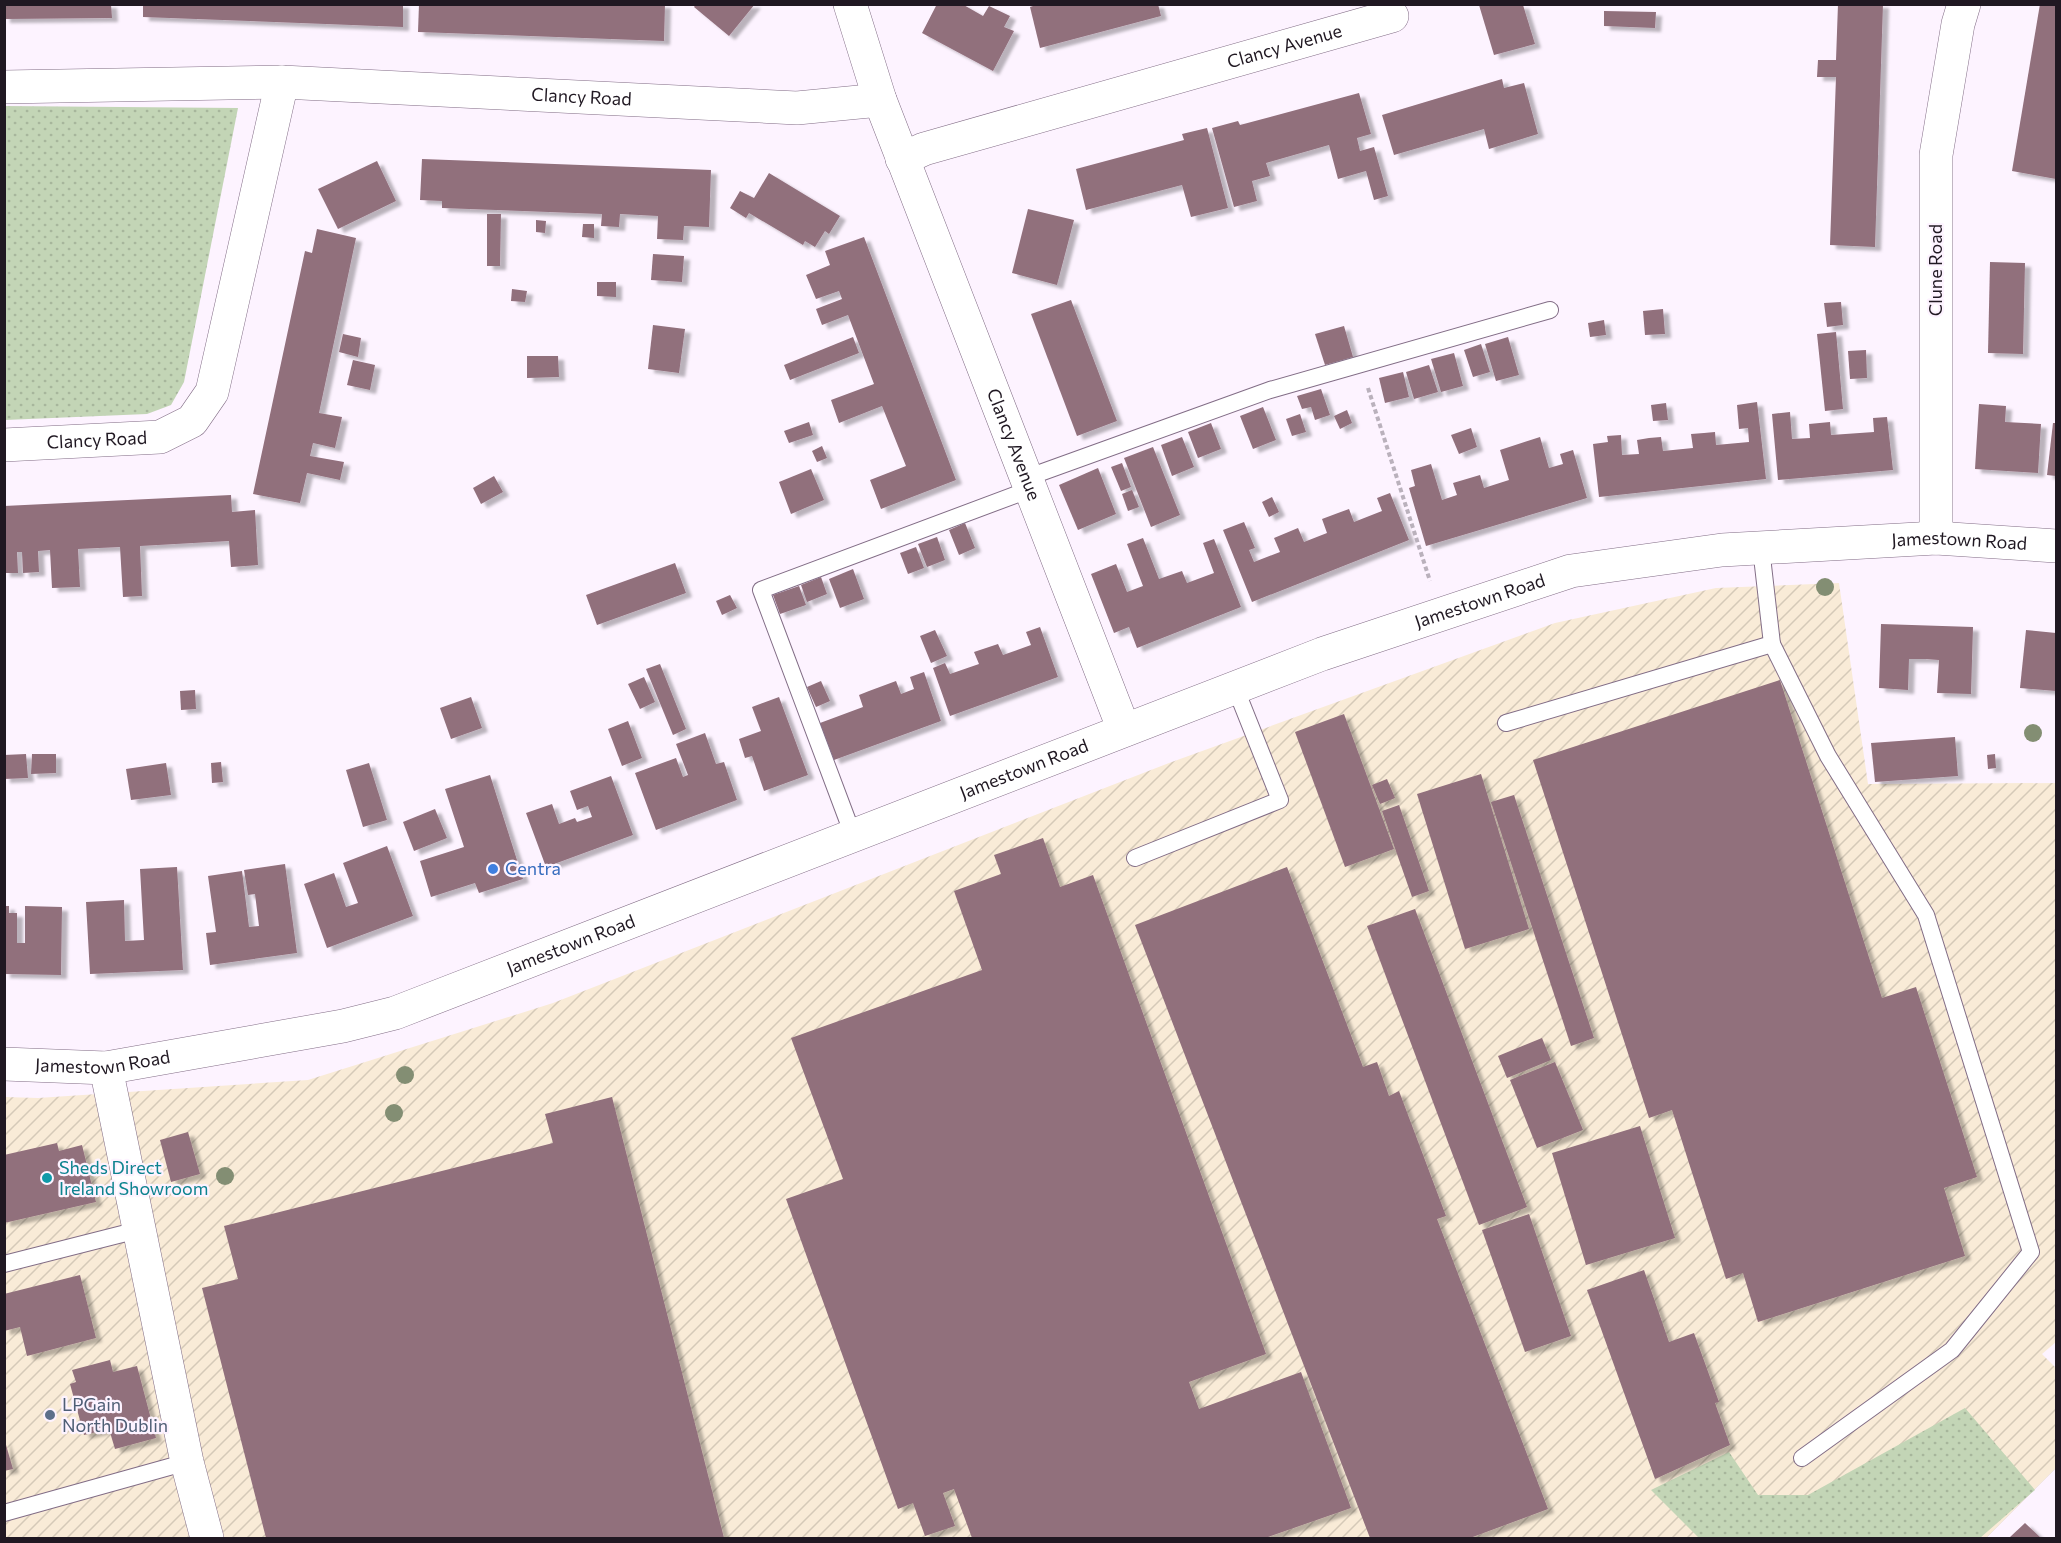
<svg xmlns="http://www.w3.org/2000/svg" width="2061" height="1543" viewBox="0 0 2061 1543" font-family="Commissioner,sans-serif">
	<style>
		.industrial { fill: url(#industrial-furrows) }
		.grass { fill: url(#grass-dots) }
		.building { fill: #916f7c; filter: url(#shadow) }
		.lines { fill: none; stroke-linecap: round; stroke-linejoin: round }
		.service-casing { stroke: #826d86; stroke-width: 18 }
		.minor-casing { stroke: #826d86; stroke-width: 34 }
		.tertiary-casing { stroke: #826d86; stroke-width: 34 }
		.path { stroke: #bab1bc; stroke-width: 4; stroke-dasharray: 4.5 3; stroke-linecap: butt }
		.service { stroke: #fff; stroke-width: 16 }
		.minor { stroke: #fff; stroke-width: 33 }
		.tertiary { stroke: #fff; stroke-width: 33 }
		.tree { fill: #838e73 }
		.shop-dot { fill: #3f7fe0; stroke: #fdf3ff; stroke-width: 2 }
		.culture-dot { fill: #0f9aa8; stroke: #fdf3ff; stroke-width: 2 }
		.service-dot { fill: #5c6f8a; stroke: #fdf3ff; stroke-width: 2 }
		.labels { text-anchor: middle; stroke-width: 4.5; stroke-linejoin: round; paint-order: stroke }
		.street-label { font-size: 18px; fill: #201822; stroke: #fdf3ff }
		.shop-label { font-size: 18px; fill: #366cbe; stroke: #fdf3ff; text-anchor: start }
		.culture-label { font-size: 18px; fill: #0d838f; stroke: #fdf3ff; text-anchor: start }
		.service-label { font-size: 18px; fill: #4e5e75; stroke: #fdf3ff; text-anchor: start }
	</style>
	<defs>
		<pattern id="industrial-furrows" width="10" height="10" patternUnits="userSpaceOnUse" patternTransform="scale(1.5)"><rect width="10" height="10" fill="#f9ebd7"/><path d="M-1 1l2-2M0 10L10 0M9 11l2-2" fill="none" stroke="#d5c9b8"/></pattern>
		<pattern id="grass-dots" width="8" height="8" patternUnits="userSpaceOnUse" patternTransform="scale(1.5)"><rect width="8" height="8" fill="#c3d5b6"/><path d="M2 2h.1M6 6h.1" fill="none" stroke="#a7b69c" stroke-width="1.8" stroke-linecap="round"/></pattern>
		<filter id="shadow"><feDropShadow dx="6" dy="4" stdDeviation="1.5" flood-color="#0004"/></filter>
	</defs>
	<rect width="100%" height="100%" fill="#fdf3ff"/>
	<path class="industrial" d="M1839,583L1868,784L2056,783V1342L2042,1354L2056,1368V1468L1986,1538H5V1097L38,1098L308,1080L553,1003L1169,763L1555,623L1716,588Z"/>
	<g class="grass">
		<path d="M5,106L238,108L184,382L171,405L147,414L5,420Z"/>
		<path d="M1965,1408L2035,1490L1980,1538H1699L1651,1490L1729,1452L1758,1495H1808Z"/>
	</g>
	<g class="building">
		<path d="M4,4H111L112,18L4,19Z"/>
		<path d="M143,4H403V27L143,17Z"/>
		<path d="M419,4H665L664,41L418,32Z"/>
		<path d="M696,4H755L729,36L694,7Z"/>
		<path d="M937,4H962L983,16L989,6L1010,16L1004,27L1014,31L993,71L922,33Z"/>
		<path d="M1039,4H1158L1161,16L1040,48L1030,7Z"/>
		<path d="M1838,4H1883L1875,247L1830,245L1836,77H1817L1818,60H1836Z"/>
		<path d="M2040,4H2056V179L2012,171Z"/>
		<path d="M1479,5H1523L1535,44L1494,55Z"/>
		<path d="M1604,11L1656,12L1655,28L1604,26Z"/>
		<path d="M1502,79L1504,88L1524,83L1538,134L1489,149L1484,129L1394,155L1382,115Z"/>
		<path d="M1359,93L1371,134L1357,138L1360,151L1374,147L1388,196L1374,200L1366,171L1338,179L1329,145L1266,163L1270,176L1252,181L1257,201L1234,207L1212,128L1238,121L1240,125Z"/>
		<path d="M1207,128L1228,208L1191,217L1182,185L1086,210L1076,169L1184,140L1182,134Z"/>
		<path d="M422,159L711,170L709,227L684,226L683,240L657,239L658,216L620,214L619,227L601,226L602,214L442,208V201L420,200Z"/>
		<path d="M377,161L396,201L338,229L318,189Z"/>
		<path d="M769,173L840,216L829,234L825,231L815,247L805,241L803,245L749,213L746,218L730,208L740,191L754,198Z"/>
		<path d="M1028,209L1074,220L1057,285L1012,273Z"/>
		<path d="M487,214H501L500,266H487Z"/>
		<path d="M536,220L546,221L545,233L536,232Z"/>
		<path d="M583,224H594V238L582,237Z"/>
		<path d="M317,229L356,238L319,413L342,417L335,448L313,443L310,456L344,462L340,480L307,473L300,503L253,494L305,251L312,253Z"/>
		<path d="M864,237L956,480L881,509L870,480L906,466L882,406L839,423L831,400L874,384L848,315L822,325L816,309L842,299L839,291L816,299L806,275L830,265L825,251Z"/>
		<path d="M653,254L684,256L682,282L651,280Z"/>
		<path d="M1990,262L2025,263L2023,354L1988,353Z"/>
		<path d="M597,282H616V297L597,296Z"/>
		<path d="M512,289L527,291L525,302L511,301Z"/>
		<path d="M1071,300L1117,421L1077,436L1031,314Z"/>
		<path d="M1841,302L1843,325L1827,327L1824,303Z"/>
		<path d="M1663,309L1665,334L1645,335L1643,311Z"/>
		<path d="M1604,320L1606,335L1590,337L1588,323Z"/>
		<path d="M653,325L685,329L679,373L648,369Z"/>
		<path d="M1344,326L1353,357L1325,365L1315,334Z"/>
		<path d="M1836,332L1843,409L1825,411L1817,334Z"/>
		<path d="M343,334L361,338L358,357L339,352Z"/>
		<path d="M853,337L859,353L790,380L784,365Z"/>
		<path d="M1508,337L1519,375L1496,381L1485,344Z"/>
		<path d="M1481,344L1490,372L1473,377L1464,350Z"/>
		<path d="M1866,350L1867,378L1850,379L1848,351Z"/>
		<path d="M1454,353L1463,386L1441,392L1431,359Z"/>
		<path d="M527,356H558L559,377L527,378Z"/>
		<path d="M353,360L375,365L370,390L347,385Z"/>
		<path d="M1429,365L1438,392L1414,399L1406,372Z"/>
		<path d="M1403,372L1409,397L1385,403L1379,378Z"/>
		<path d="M1321,389L1330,415L1315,420L1311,407L1302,409L1297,396Z"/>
		<path d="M1757,402L1766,479L1599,497L1593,444L1608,442L1607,436L1621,435L1622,455L1639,454L1637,440L1649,438L1661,437L1663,451L1693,448L1691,434L1704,433L1715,432L1716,445L1749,442L1748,428L1739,429L1737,405Z"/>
		<path d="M1666,403L1668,420L1653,421L1651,405Z"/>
		<path d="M1979,404L2006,406L2005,422L2041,424L2038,473L1975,469Z"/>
		<path d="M1263,407L1276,440L1253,449L1240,416Z"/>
		<path d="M1347,410L1352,423L1340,429L1334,416Z"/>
		<path d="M1790,412L1792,439L1810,438L1809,424L1830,422L1831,435L1874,432L1873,418L1887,417L1893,470L1778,480L1772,414Z"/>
		<path d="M1300,414L1306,432L1292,436L1286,419Z"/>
		<path d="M809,422L813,435L789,443L784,431Z"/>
		<path d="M1211,423L1221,449L1198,458L1188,432Z"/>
		<path d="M2053,423H2056V476L2047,475Z"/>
		<path d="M1471,428L1477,447L1459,454L1451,435Z"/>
		<path d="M1182,437L1194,467L1172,476L1161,445Z"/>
		<path d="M1540,437L1549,468L1563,464L1560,454L1573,450L1587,498L1426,546L1409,488L1415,486L1411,470L1431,464L1442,500L1457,495L1453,483L1480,475L1484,488L1509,480L1500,450Z"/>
		<path d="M822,446L827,458L817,462L812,451Z"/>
		<path d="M1153,447L1180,515L1151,527L1124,458Z"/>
		<path d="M1122,463L1131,487L1121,491L1111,467Z"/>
		<path d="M1098,468L1116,514L1078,530L1059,485Z"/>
		<path d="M811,469L824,500L791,514L779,482Z"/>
		<path d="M494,476L503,492L481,504L473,488Z"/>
		<path d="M1132,490L1139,507L1128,511L1122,494Z"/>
		<path d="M1390,493L1409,540L1252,602L1223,530L1244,522L1255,548L1249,550L1254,562L1280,552L1274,538L1298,528L1304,542L1327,533L1322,519L1338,513L1349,509L1354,522L1382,511L1377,498Z"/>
		<path d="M231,495L232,512L255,510L258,565L231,567L229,541L140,546L142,596L123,597L120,547L78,549L80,587L52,588L50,550L38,551L39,572L23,573L22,552H17L18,573H4V506Z"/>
		<path d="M1272,497L1279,512L1269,517L1262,502Z"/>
		<path d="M965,523L975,548L959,555L949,530Z"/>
		<path d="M937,537L945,560L927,567L918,544Z"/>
		<path d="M1143,538L1159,579L1182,571L1187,583L1214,573L1203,543L1214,539L1241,607L1137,648L1129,627L1114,633L1091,574L1116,564L1127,592L1143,586L1127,544Z"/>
		<path d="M916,547L924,568L908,574L900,553Z"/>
		<path d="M675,563L686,593L597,625L586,595Z"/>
		<path d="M853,569L864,599L840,608L829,579Z"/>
		<path d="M821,577L827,594L807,602L801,585Z"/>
		<path d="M799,586L806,605L780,614L773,595Z"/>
		<path d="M730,595L737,608L722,615L716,601Z"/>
		<path d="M1881,624L1973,627L1971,694L1937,693L1939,660L1926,659H1909L1908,690L1879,688Z"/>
		<path d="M1040,627L1058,677L950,716L933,668L945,663L950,674L979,664L974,652L998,644L1003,655L1031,645L1026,632Z"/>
		<path d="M935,630L947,656L931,663L920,636Z"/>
		<path d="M2026,630L2056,633V691L2020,688Z"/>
		<path d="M660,664L686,729L673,735L646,669Z"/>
		<path d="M924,672L941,721L834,760L820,723L863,707L859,695L869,691L896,681L901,694L914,689L910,677Z"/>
		<path d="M644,677L655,702L640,709L628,684Z"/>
		<path d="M1780,680L1882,998L1916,987L1977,1177L1944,1188L1965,1256L1758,1322L1743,1273L1726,1279L1672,1110L1649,1118L1533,760Z"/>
		<path d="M821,681L830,701L816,707L807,687Z"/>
		<path d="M195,690L196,709L181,710L180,691Z"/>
		<path d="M471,697L482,728L451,739L440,708Z"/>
		<path d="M779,697L808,775L764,791L752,756L745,758L739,739L761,731L752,707Z"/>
		<path d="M1344,714L1394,849L1345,867L1295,732Z"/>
		<path d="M628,721L642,758L622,766L608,729Z"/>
		<path d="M705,733L716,764L724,762L737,800L656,830L635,773L676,758L683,777L688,775L676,744Z"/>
		<path d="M1955,737L1958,776L1875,782L1871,743Z"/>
		<path d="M26,754L28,778L4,779V755Z"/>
		<path d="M32,754H56V773L31,774Z"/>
		<path d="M1995,754L1996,768L1988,769L1987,755Z"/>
		<path d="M221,762L223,782L212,783L211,763Z"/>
		<path d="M166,763L171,795L131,800L126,769Z"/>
		<path d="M369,763L387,820L363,827L346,770Z"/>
		<path d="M1481,774L1529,929L1465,949L1417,794Z"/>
		<path d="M490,775L523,879L479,893L475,883L431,897L420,861L464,847L445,789Z"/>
		<path d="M611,776L633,835L546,867L526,813L552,804L559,824L575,818L577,822L592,817L588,806L577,810L570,791Z"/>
		<path d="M1387,779L1395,798L1380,804L1372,785Z"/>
		<path d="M1514,795L1594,1038L1571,1046L1491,802Z"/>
		<path d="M1399,805L1429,891L1412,897L1382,811Z"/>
		<path d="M435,809L447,838L414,851L403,822Z"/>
		<path d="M1043,838L1060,887L1093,875L1266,1354L1189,1382L1199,1409L1301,1372L1351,1508L1265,1538H972L954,1489L943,1493L955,1526L925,1536L913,1503L898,1509L786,1199L843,1179L791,1038L982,970L954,891L1001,874L994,855Z"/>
		<path d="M387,846L413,916L327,948L304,884L334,873L346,907L358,903L343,863Z"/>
		<path d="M285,864L297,953L210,965L206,933L216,932L208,876L242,871L249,927L259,926L255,894L248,895L244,870Z"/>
		<path d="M177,867L183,970L90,974L86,902L124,900L125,941L144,940L140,869Z"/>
		<path d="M1287,867L1363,1067L1377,1062L1389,1096L1399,1091L1446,1216L1437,1219L1548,1509L1470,1538H1370L1135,925Z"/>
		<path d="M4,906H9V913H17V943H25V906L62,907L61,975L4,974Z"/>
		<path d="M1415,909L1527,1207L1479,1225L1367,926Z"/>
		<path d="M1542,1038L1551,1060L1507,1078L1498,1056Z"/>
		<path d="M1555,1062L1583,1130L1537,1148L1510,1080Z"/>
		<path d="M612,1097L724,1538H266L202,1288L238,1279L224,1226L553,1143L545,1114Z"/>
		<path d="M1640,1126L1675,1238L1586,1265L1552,1153Z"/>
		<path d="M188,1132L200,1174L171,1182L160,1140Z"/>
		<path d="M57,1143L59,1151L82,1145L96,1202L4,1223V1155Z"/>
		<path d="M1529,1214L1571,1336L1525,1352L1482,1230Z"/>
		<path d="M1644,1270L1669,1342L1694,1333L1719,1402L1715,1403L1730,1445L1655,1479L1587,1290Z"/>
		<path d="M80,1275L96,1338L27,1356L20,1327L4,1331V1294Z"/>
		<path d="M110,1360L113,1372L137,1366L156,1438L115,1449L109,1429L84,1435L70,1384L76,1382L72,1370Z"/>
		<path d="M4,1438L13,1469L4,1471Z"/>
		<path d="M2025,1523L2041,1538H2009Z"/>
	</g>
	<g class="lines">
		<g class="service-casing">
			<g id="service">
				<path d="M1026,478L1270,390L1550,310"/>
				<path d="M1772,644L1828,756L1926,915L2031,1252L1952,1350L1802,1458"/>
				<path d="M1506,723L1772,644L1761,548"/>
				<path d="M853,835L761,590L1031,489"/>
				<path d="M1135,858L1280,800L1235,687"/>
				<path d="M4,1264L138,1230"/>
				<path d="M4,1513L187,1462"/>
			</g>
		</g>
		<g class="minor-casing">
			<g id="minor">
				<path id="s1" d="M850,4L880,100L1124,730"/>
				<path id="s2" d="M4,87L282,82L797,108L880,100"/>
				<path id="s3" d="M902,159L924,149L1392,16"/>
				<path id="s4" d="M4,445L160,437L192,421L212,392L282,82"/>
				<path d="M1936,538V155L1958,24L1964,4"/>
				<path d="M106,1068L187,1462L207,1538"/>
			</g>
		</g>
		<g class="tertiary-casing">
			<g id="tertiary">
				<path id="s5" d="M4,1064L106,1068L343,1026L395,1013L1322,654L1571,571L1722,550L1936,538L2056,546"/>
			</g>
		</g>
		<path class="path" d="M1368,388L1430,581"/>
		<use href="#service" class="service"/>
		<use href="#minor" class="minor"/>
		<use href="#tertiary" class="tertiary"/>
	</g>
	<g class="tree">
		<circle cx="1825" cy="587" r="9"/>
		<circle cx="2033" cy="733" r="9"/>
		<circle cx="405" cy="1075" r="9"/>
		<circle cx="394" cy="1113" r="9"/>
		<circle cx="225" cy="1176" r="9"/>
	</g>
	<circle class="shop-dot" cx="493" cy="869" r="6"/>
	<circle class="culture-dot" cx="47" cy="1178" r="6"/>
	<circle class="service-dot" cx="50" cy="1415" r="6"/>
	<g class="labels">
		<g class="street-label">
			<text dy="6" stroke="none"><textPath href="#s3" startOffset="399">Clancy Avenue</textPath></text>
			<text dy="6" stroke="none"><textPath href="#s2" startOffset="578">Clancy Road</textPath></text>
			<text transform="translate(1936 270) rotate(-90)" y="6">Clune Road</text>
			<text dy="6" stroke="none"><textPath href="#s4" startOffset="93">Clancy Road</textPath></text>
			<text dy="6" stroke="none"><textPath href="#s1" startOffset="470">Clancy Avenue</textPath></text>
			<text dy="6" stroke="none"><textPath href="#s5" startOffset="2043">Jamestown Road</textPath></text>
			<text dy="6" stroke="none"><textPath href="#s5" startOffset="1557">Jamestown Road</textPath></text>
			<text dy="6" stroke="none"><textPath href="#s5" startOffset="1071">Jamestown Road</textPath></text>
			<text dy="6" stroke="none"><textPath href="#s5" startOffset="585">Jamestown Road</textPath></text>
			<text dy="6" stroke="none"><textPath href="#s5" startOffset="99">Jamestown Road</textPath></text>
		</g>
		<g class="shop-label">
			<text x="505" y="875">Centra</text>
		</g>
		<g class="culture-label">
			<text x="59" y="1174">Sheds Direct<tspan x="59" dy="21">Ireland Showroom</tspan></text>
		</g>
		<g class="service-label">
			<text x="62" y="1411">LPGain<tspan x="62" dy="21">North Dublin</tspan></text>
		</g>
	</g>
	<rect width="2061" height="1543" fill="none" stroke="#201822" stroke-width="12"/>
</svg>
